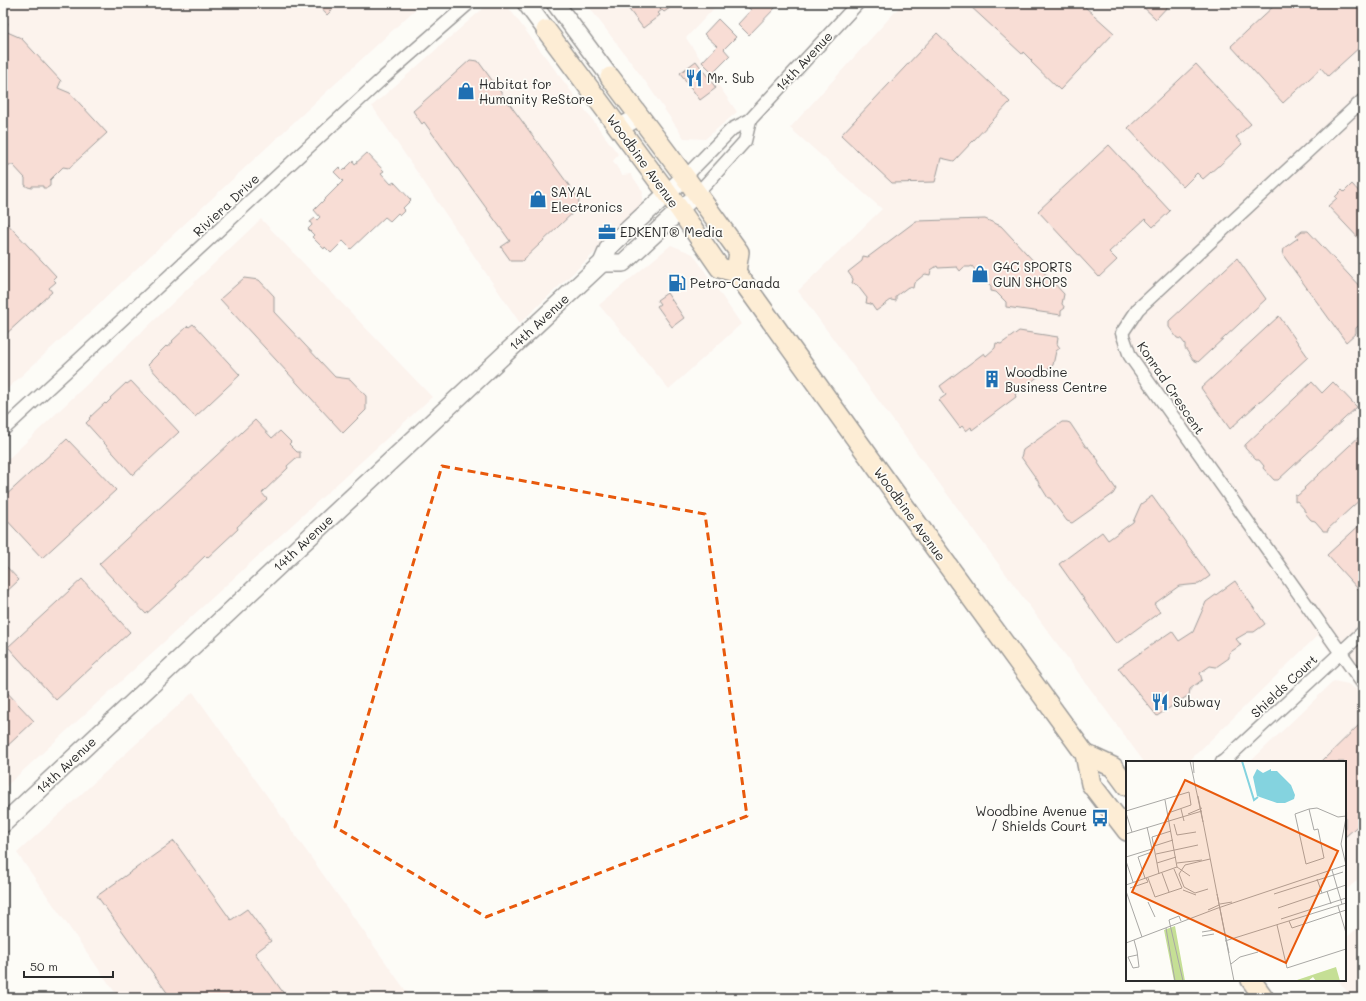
<svg xmlns="http://www.w3.org/2000/svg" width="1366" height="1001" viewBox="0 0 1366 1001" font-family="Mali,sans-serif">
	<style>
		.built { fill: #fae8e0 }
		.building { fill: #f2b8ab; stroke: #2b2b2b }
		.lines { fill: none; stroke-linecap: round; stroke-linejoin: round }
		.minor-casing { stroke: #2b2b2b; stroke-width: 15 }
		.tertiary-casing { stroke: #2b2b2b; stroke-width: 18 }
		.secondary-casing { stroke: #2b2b2b; stroke-width: 20 }
		.primary-casing { stroke: #2b2b2b; stroke-width: 22 }
		.minor { stroke: #fdfcf7; stroke-width: 12 }
		.tertiary { stroke: #fdfcf7; stroke-width: 15 }
		.secondary { stroke: #fdfcf7; stroke-width: 17 }
		.primary { stroke: #fcdcac; stroke-width: 19 }
		.marked { fill: none; stroke: #e8590c; stroke-width: 3; stroke-dasharray: 8 5; stroke-linejoin: round }
		.labels { text-anchor: middle; stroke-width: 3.5; stroke-linejoin: round; paint-order: stroke }
		.street-label { font-size: 13px; fill: #2b2b2b; stroke: #fdfcf7 }
		.poi-label { font-size: 13px; fill: #2b2b2b; stroke: #fdfcf7; text-anchor: start }
		.inset-river { fill: none; stroke: #84d3df; stroke-width: 2 }
		.inset-road { fill: none; stroke: #a9a8a5; stroke-width: 1 }
		.view { fill: #e8590c; fill-opacity: 0.15; stroke: #e8590c; stroke-width: 2 }
		.inset-edge { fill: none; stroke: #2b2b2b; stroke-width: 2 }
	</style>
	<rect width="100%" height="100%" fill="#fdfcf7"/>
	<filter id="ink" filterUnits="userSpaceOnUse"><feTurbulence type="fractalNoise" baseFrequency=".025" numOctaves="2"/><feDisplacementMap in="SourceGraphic" scale="8" xChannelSelector="R" yChannelSelector="G"/><feConvolveMatrix kernelMatrix="1 2 1 2 8 2 1 2 1" color-interpolation-filters="sRGB"/></filter>
	<g filter="url(#ink)">
		<g class="built">
			<path d="M3,3H422L3,393Z"/>
			<path d="M505,3L618,154L613,161L622,175L631,174L643,192L641,209L520,323L372,106L488,4Z"/>
			<path d="M586,3H719L686,38L737,112L705,139L684,138L645,81Z"/>
			<path d="M903,3H1363V875L1345,891V762H1250L1334,681L1348,684L1358,691L1318,635L1188,762H1144L798,291L882,209L790,128Z"/>
			<path d="M261,219L432,397L3,789V464Z"/>
			<path d="M671,245L693,254L741,324L669,389L599,305Z"/>
			<path d="M193,692L411,998H119L17,853Z"/>
			<path d="M1363,923V998H1352L1338,980H1345V939Z"/>
		</g>
		<g class="building">
			<path d="M316,3H339L327,15Z"/>
			<path d="M624,3H677L664,12L662,10L658,13L660,15L643,28Z"/>
			<path d="M747,3H777L779,4L749,35L738,24L751,10L745,5Z"/>
			<path d="M970,3H1080L1084,7V6L1114,33L1060,90L1031,62L1032,61L1023,52L1022,54L969,5Z"/>
			<path d="M1139,3H1171L1156,19Z"/>
			<path d="M1277,3H1360L1363,6V47L1361,46L1328,76L1321,68L1283,103L1231,46Z"/>
			<path d="M3,18L8,23L5,31L21,38L61,81L58,88L70,93L107,133L69,168L63,167L50,180V186L47,188H43V186H32V188L28,187L25,185V178L13,165H7L5,162L6,161L3,158Z"/>
			<path d="M718,19L736,37L724,49L730,56L713,73L702,62L717,46L704,34Z"/>
			<path d="M937,33L1010,102L954,161L941,158L935,182L892,183L841,135Z"/>
			<path d="M470,60L478,61L579,199L578,208L522,261H511L501,247L510,241L424,122L422,124L413,111Z"/>
			<path d="M696,61L716,88L700,100L680,73Z"/>
			<path d="M1196,64L1251,124L1236,137L1242,144L1219,166H1218L1203,179L1197,173L1183,187L1128,128Z"/>
			<path d="M1109,145L1170,211L1153,227L1145,219L1109,252L1117,260L1099,277L1038,211Z"/>
			<path d="M367,153L384,171L381,173L391,184L394,182L411,200L403,208L405,210L400,215L398,213L390,221L385,217L351,249L343,241L331,253L325,247L324,249L312,237L314,235L308,229L312,225L310,222L315,218L317,220L320,217L314,210L343,181L334,172L339,167L343,171L353,161L355,164Z"/>
			<path d="M1352,184L1363,196V243L1328,206L1337,198L1335,197L1342,190L1344,192Z"/>
			<path d="M3,219L56,276L53,279L56,282L49,288L52,292L5,335L3,334Z"/>
			<path d="M985,219L1001,226L1064,294L1062,304L1065,308L1061,311V315L1006,307V302L996,292L991,291V286L981,276H976V271L972,266L970,267H964L960,271L957,267L938,268L937,266L931,270L930,275L925,274L914,283L913,288L908,287L896,296V301L891,300L876,311L871,304L866,303L867,298L857,285L852,284L853,279L848,272L862,261L863,256L868,257L916,221Z"/>
			<path d="M1302,231H1308L1363,290V322L1356,328V333L1346,342L1283,255L1284,248L1298,238L1296,236Z"/>
			<path d="M1237,258L1266,299L1198,362L1193,360L1185,348V344L1181,339L1177,338L1169,327V321Z"/>
			<path d="M244,278L259,280L274,296V312L335,377L350,379L366,396V410L343,433L220,299Z"/>
			<path d="M667,293L684,318L672,327L657,306L660,304L657,300Z"/>
			<path d="M1279,316L1308,357L1230,429L1201,388Z"/>
			<path d="M193,324L240,375L195,417L148,365L151,362V361L166,346L167,347L173,342L172,341L188,326L189,327Z"/>
			<path d="M1019,331L1058,337L1057,344L1060,348L1056,351L1053,365L1047,370V375L1041,374L1030,383L1029,388L1024,387L1015,394L1016,397L972,430L971,427L966,431L962,426L960,428L939,400L946,395L940,386L984,353L986,356L995,348L996,343L1001,344Z"/>
			<path d="M131,381L179,432L133,475L86,423L90,419L89,418L105,403L106,404L111,399L110,398L126,383L127,384Z"/>
			<path d="M1312,382L1322,393L1333,382L1357,407L1278,480H1274L1263,468L1264,466L1259,460H1256L1245,448V445Z"/>
			<path d="M255,420L272,438L280,431L291,442L289,444L297,452H300V458H296L287,466L288,468L262,493L267,499L237,527L238,529L207,558L205,556L176,584L177,586L146,614L99,564Z"/>
			<path d="M1062,422H1067L1070,423L1086,447H1088L1099,461L1098,463L1116,489L1113,494L1072,523L1067,521L1050,498H1048L1038,482V481L1021,457L1023,450Z"/>
			<path d="M1363,433V497L1328,529V531H1323L1322,529L1315,521L1311,520L1305,513L1306,512L1304,511V509L1297,501L1295,502V495L1297,496L1305,489L1304,488Z"/>
			<path d="M67,439L116,490L42,558L3,516V498Z"/>
			<path d="M1152,496L1210,576L1199,584L1179,586L1154,604L1160,612L1116,644L1059,564L1102,532L1108,540L1133,522L1141,504Z"/>
			<path d="M1363,522V586L1359,590L1327,555Z"/>
			<path d="M3,563L19,580L3,595Z"/>
			<path d="M82,579L130,632L56,700L8,647Z"/>
			<path d="M1235,581L1265,624L1254,632H1248L1236,639L1241,645L1229,653V658L1216,667L1210,666L1200,673L1202,680L1190,689L1189,695L1157,716L1118,668L1172,631L1179,641L1193,632L1206,602Z"/>
			<path d="M3,688L34,721L3,750Z"/>
			<path d="M1361,723L1363,725V821L1345,837V762H1321Z"/>
			<path d="M174,841L231,920L247,909L271,941L255,953L287,998H171L97,896Z"/>
		</g>
		<g class="lines">
			<g class="minor-casing">
				<g id="minor">
					<path d="M1363,100L1138,309L1122,333L1130,356L1363,684"/>
					<path d="M685,177L732,129L750,120L858,3"/>
					<path d="M697,194L745,141L750,120"/>
					<path d="M3,430L383,78L469,3"/>
					<path d="M1222,762L1224,761L1363,632"/>
				</g>
			</g>
			<g class="tertiary-casing">
				<path id="tertiary" d="M680,210L697,194"/>
			</g>
			<g class="secondary-casing">
				<g id="secondary">
					<path d="M526,3L546,30"/>
					<path d="M555,3L610,77"/>
					<path d="M619,128L640,116"/>
					<path d="M602,263H623L680,210"/>
					<path d="M3,824L602,263L609,247L685,177"/>
				</g>
			</g>
			<g class="primary-casing">
				<g id="primary">
					<path d="M546,30L680,210L720,268L736,272L908,511L1085,754L1091,784L1127,831"/>
					<path d="M610,77L685,177L739,252L736,272"/>
					<path d="M1085,754L1113,767L1127,786"/>
					<path d="M1251,980L1264,998"/>
				</g>
			</g>
			<use href="#minor" class="minor"/>
			<use href="#tertiary" class="tertiary"/>
			<use href="#secondary" class="secondary"/>
			<use href="#primary" class="primary"/>
		</g>
	</g>
	<path d="M0 0H1366V1001H0ZM442,466L705,514L747,816L486,917L335,827Z" fill="#fdfcf7" fill-opacity=".55" fill-rule="evenodd"/>
	<path class="marked" d="M442,466L705,514L747,816L486,917L335,827Z"/>
	<defs>
		<g id="restaurant-bare" transform="scale(1.38)"><path d="M-5-6h1v4h1v-4h1v4h1v-4h1v5L-1.5 .5V6h-2V.5L-5-1ZM5-6V6H3V1.5H1.5Q1.5-4 5-6Z" fill="#1f6fb2" stroke="#fdfcf7" stroke-width="2.5" paint-order="stroke"/></g>
		<g id="shop-bare" transform="scale(1.38)"><path d="M-5-2.5h2.3a2.7 3.5 0 0 1 5.4 0H5L5.5 6h-11ZM-1.5-2.5h3a1.5 2.3 0 0 0-3 0Z" fill="#1f6fb2" stroke="#fdfcf7" stroke-width="2.5" paint-order="stroke"/></g>
		<g id="office-bare" transform="scale(1.38)"><path d="M-6-3h4V-5.5h4V-3h4V5H-6ZM-1-4.5V-3h2v-1.5ZM-6 0V1H6V0Z" fill="#1f6fb2" stroke="#fdfcf7" stroke-width="2.5" paint-order="stroke"/></g>
		<g id="fuel-bare" transform="scale(1.38)"><path d="M-5.5-6h7V0h2V4h1.3V-2.5L3-4.5l.8-.8L6-3V5H2.5V1h-1V6h-7ZM-4.2-4.7v3.2H.2V-4.7Z" fill="#1f6fb2" stroke="#fdfcf7" stroke-width="2.5" paint-order="stroke"/></g>
		<g id="building-bare" transform="scale(1.38)"><path d="M-4-6H4V6H1V3H-1V6H-4ZM-2.5-4.3h1.7v1.8h-1.7ZM.8-4.3h1.7v1.8H.8ZM-2.5-1h1.7V.8h-1.7ZM.8-1h1.7V.8H.8Z" fill="#1f6fb2" stroke="#fdfcf7" stroke-width="2.5" paint-order="stroke"/></g>
		<g id="bus-bare" transform="scale(1.38)"><path d="M-5-6H5V4H4V6H2V4H-2V6H-4V4H-5ZM-3.5-4V0h7V-4ZM-3.5 1.2v1.5H-2V1.2ZM2 1.2v1.5H3.5V1.2Z" fill="#1f6fb2" stroke="#fdfcf7" stroke-width="2.5" paint-order="stroke"/></g>
	</defs>
	<g fill-rule="evenodd">
		<use href="#restaurant-bare" x="694" y="78"/>
		<use href="#shop-bare" x="466" y="91"/>
		<use href="#shop-bare" x="538" y="199"/>
		<use href="#office-bare" x="607" y="232"/>
		<use href="#shop-bare" x="980" y="274"/>
		<use href="#fuel-bare" x="677" y="283"/>
		<use href="#building-bare" x="992" y="379"/>
		<use href="#restaurant-bare" x="1160" y="702"/>
		<use href="#bus-bare" x="1100" y="818"/>
	</g>
	<g class="labels">
		<g class="street-label">
			<text transform="translate(804 61) rotate(-47)" y="5">14th Avenue</text>
			<text transform="translate(643 161) rotate(54)" y="5">Woodbine Avenue</text>
			<text transform="translate(226 205) rotate(-43)" y="5">Riviera Drive</text>
			<text transform="translate(539 322) rotate(-43)" y="5">14th Avenue</text>
			<text transform="translate(1171 388) rotate(56)" y="5">Konrad Crescent</text>
			<text transform="translate(910 514) rotate(54)" y="5">Woodbine Avenue</text>
			<text transform="translate(303 543) rotate(-43)" y="5">14th Avenue</text>
			<text transform="translate(1284 686) rotate(-43)" y="5">Shields Court</text>
			<text transform="translate(66 765) rotate(-43)" y="5">14th Avenue</text>
		</g>
		<g class="poi-label">
			<text x="707" y="83">Mr. Sub</text>
			<text x="479" y="89">Habitat for<tspan x="479" dy="15">Humanity ReStore</tspan></text>
			<text x="551" y="197">SAYAL<tspan x="551" dy="15">Electronics</tspan></text>
			<text x="620" y="237">EDKENT® Media</text>
			<text x="993" y="272">G4C SPORTS<tspan x="993" dy="15">GUN SHOPS</tspan></text>
			<text x="690" y="288">Petro-Canada</text>
			<text x="1005" y="377">Woodbine<tspan x="1005" dy="15">Business Centre</tspan></text>
			<text x="1173" y="707">Subway</text>
			<text x="1087" y="816" text-anchor="end">Woodbine Avenue<tspan x="1087" dy="15">/ Shields Court</tspan></text>
		</g>
	</g>
	<g transform="translate(1126 761)">
		<rect width="220" height="220" fill="#fdfcf7"/>
		<path d="M49,165L59,220H48L38,169ZM210,206L214,220H190L187,216L182,220H168Z" fill="#c5df95"/>
		<path d="M131,8L137,12L145,8V10H151L165,24L169,34L168,38L159,42H151L131,35L127,16Z" fill="#84d3df"/>
		<path class="inset-river" d="M116,0L128,39L132,36"/>
		<path class="inset-road" d="M42,0H63M64,0L77,61M67,0L68,12M72,35L108,220M55,48L58,60M183,48L169,53L180,103L198,97L192,68L188,69L183,48L191,47L212,56L220,55M0,50L63,31L65,44L45,51M0,52L6,71M62,53L76,47M48,63L51,74L70,71M0,73L76,50M28,85L47,79M30,93L72,84M0,96L26,88L21,66M0,100L7,121M31,102L50,96M51,102L76,99M220,104L215,83L220,57M51,106L64,115M206,109L216,143M36,112L43,131M33,113L26,76L45,70M19,117L12,96L26,91M22,117L29,136L56,127L48,108M191,118L196,132M0,124L51,106L39,39M4,127L22,121L20,117M82,128L69,132L58,126L53,113L59,104L84,98M57,129L70,134M0,130L16,176M201,130L205,143M91,133L103,192M148,133L217,111M22,141L29,156M94,143L106,141M212,145L220,172M92,147L220,104M152,147L220,124M82,149L93,144M155,158L220,137M55,160L53,155L43,159L57,220M163,160L166,167L220,149M151,164L161,207L220,188M40,167L49,220M76,171L88,169M76,175L88,173M8,179L11,190L13,206L7,207L2,196L11,194M99,180L220,142M0,182L92,147M105,203L114,196L132,191"/>
		<path class="view" d="M59,19L212,90L160,202L6,131Z"/>
		<rect width="220" height="220" class="inset-edge"/>
	</g>
	<rect width="1366" height="1001" fill="none" stroke="#fdfcf7" stroke-width="16"/>
	<rect x="8" y="8" width="1350" height="985" fill="none" stroke="#2b2b2b" stroke-width="1.5" filter="url(#ink)"/>
	<path d="M24 971v6h89v-6" fill="none" stroke="#2b2b2b" stroke-width="2"/>
	<text x="30" y="971" font-size="12" fill="#2b2b2b" stroke="#fdfcf7" stroke-width="3" paint-order="stroke">50 m</text>
</svg>
